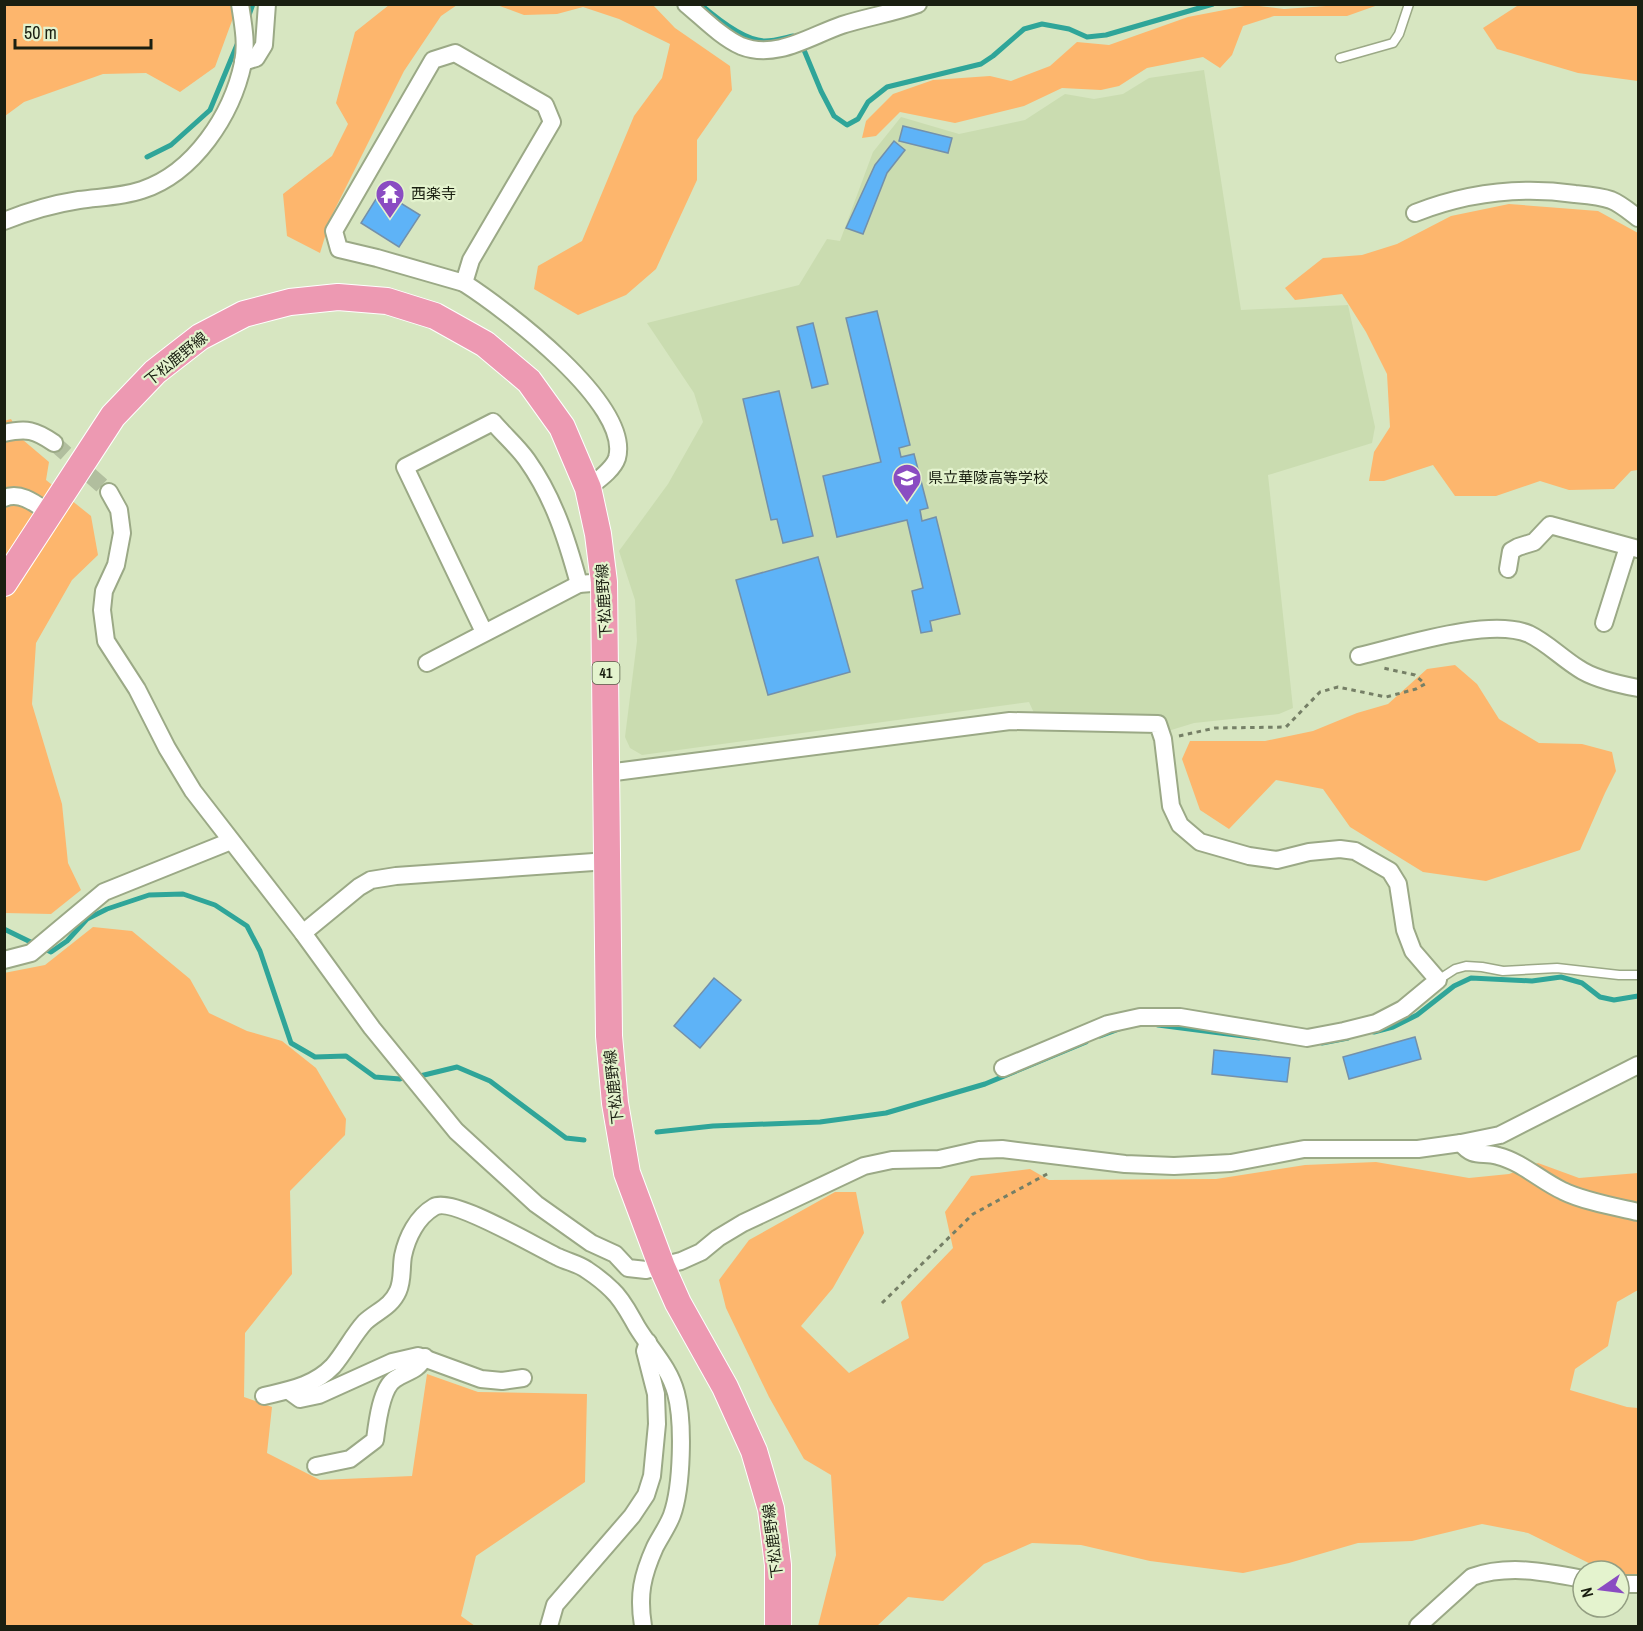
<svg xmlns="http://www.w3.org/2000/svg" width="1643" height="1631" viewBox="0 0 1643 1631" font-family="'Archivo Narrow','Noto Sans JP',sans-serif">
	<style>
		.built { fill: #cadcb0 }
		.green { fill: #fdb66d }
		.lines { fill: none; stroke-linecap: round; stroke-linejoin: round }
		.stream { stroke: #2fa599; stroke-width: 5 }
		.building { fill: #5eb3f7; stroke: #7390aa; stroke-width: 1.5 }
		.minor-tunnel { stroke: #b1be9e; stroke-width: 16; stroke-dasharray: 16 8; stroke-linecap: butt }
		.service-casing { stroke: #9ba986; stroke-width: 11 }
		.minor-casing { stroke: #9ba986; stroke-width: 20 }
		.primary-casing { stroke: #fff; stroke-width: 28 }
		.path { stroke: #757f66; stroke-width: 3; stroke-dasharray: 4.5 4.5; stroke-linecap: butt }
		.service { stroke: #fff; stroke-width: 8 }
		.minor { stroke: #fff; stroke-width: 16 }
		.primary { stroke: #ed99b2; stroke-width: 26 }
		.labels { text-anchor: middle; stroke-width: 4.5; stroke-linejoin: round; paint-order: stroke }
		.shield { fill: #e4f3ce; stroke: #575f4a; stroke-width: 1.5 }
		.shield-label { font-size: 14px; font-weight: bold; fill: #1a1f11 }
		.poi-label { font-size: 15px; fill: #1a1f11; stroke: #e4f3ce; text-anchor: start }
		.street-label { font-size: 15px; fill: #1a1f11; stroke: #e4f3ce }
	</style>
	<rect width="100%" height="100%" fill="#d7e6c1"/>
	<path class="built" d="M1204,70L1241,310L1348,305L1375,427L1372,443L1268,475L1293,708L1279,714L1194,723L1168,731L1164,716L1034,713L1029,702L642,755L630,748L625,737L637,641L635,600L619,551L668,484L703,422L694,393L647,323L799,285L827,239L840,241L873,152L901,117L959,134L1025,120L1065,94L1094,99L1123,94L1149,78Z"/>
	<g class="green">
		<path d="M1520,4L1638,5V81L1578,73L1497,49L1483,28Z"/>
		<path d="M5,5H233V18L215,67L180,92L146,73L103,74L24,102L5,116Z"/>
		<path d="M389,5H457L441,16L404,71L331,217L320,253L287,236L283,194L332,156L348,124L336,103L355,32Z"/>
		<path d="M497,5H653L675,28L730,66L732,90L697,140V180L656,269L626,295L578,315L534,289L538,266L582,241L634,116L662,78L670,44L619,19L583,7L557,14L524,15Z"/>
		<path d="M1250,5L1284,9L1340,5H1378L1347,16H1274L1243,26L1232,55L1220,68L1203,57L1147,68L1119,86L1101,90L1062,88L1024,106L955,123L900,112L876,136L862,138L866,121L893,94L933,80L990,76L1011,81L1050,66L1077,42L1109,45L1188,17Z"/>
		<path d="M1509,204L1598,211L1638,233V470L1631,471L1614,489L1569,490L1540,481L1496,496H1455L1433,465L1384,481H1369L1374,452L1390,427L1387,374L1366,332L1342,294L1295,300L1285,288L1323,258L1362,255L1397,244L1451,216Z"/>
		<path d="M11,419L23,440L49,462L46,480L91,516L98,555L72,580L36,643L32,704L62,804L68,863L81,890L51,914L5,913L4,421Z"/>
		<path d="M1455,665L1477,684L1499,719L1539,743L1582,744L1612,752L1616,771L1605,793L1580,850L1486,881L1423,872L1350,827L1323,789L1276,780L1229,829L1200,810L1182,759L1190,741H1265L1313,731L1357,713L1388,704L1427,669Z"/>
		<path d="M93,927L132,931L190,979L209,1013L247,1031L282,1041L316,1068L346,1119L345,1135L290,1191L292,1274L245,1333L244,1397L272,1407L267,1453L320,1480L412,1476L427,1374L478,1392L587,1394L585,1482L476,1556L461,1616L475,1626H5L4,973L45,965Z"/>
		<path d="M1376,1162L1469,1178L1509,1174L1538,1163L1579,1178L1638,1173V1290L1617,1302L1608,1346L1575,1369L1570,1390L1627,1407L1638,1408V1580L1619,1575V1571H1605L1528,1533L1482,1524L1412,1541L1358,1543L1289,1563L1243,1573L1150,1561L1081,1545L1032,1543L984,1564L943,1601L908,1597L877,1626H818L836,1555L831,1475L804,1459L769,1397L726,1308L719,1280L749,1240L835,1192H856L864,1233L833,1288L801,1326L849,1373L909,1338L901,1302L953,1248L945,1212L971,1176L1030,1169L1049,1180L1216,1179L1305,1165Z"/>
	</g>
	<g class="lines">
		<g class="stream">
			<path d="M700,4C715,17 745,41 765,41C774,41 784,38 793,36"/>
			<path d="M248,18L253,4"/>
			<path d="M804,50L821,91L834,116L847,125L858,119L868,102L887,87L981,64L993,56L1024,29L1042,24L1069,29L1087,37L1106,35L1213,4"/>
			<path d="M147,157L171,145L210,110L239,40"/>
			<path d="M4,929L51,952L67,941L87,919L107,909L149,895L183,894L215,905L247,926L260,951L291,1043L315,1057L346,1056L375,1077L400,1079"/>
			<path d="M1158,1025L1259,1038"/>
			<path d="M1374,1032L1393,1027L1417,1015L1454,986L1471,978L1532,981L1561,977L1582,983L1600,997L1614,1000L1638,996"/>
			<path d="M1100,1036L1119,1029"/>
			<path d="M1322,1043L1348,1038"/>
			<path d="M420,1076L457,1067L490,1081L566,1138L584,1140"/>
			<path d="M657,1132L713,1126L820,1122L886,1113L985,1084L1086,1042"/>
		</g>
	</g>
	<g class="building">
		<path d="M903,126L952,138L948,153L899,141Z"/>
		<path d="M894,141L905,150L887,173L863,234L846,228L875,165Z"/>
		<path d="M381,191L420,215L399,247L361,223Z"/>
		<path d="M877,311L910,445L899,448L901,457L914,454L928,508L920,510L922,521L936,517L960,614L930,621L932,631L921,633L912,591L923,588L907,520L837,537L823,476L881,462L846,318Z"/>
		<path d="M813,323L828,384L812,388L797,327Z"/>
		<path d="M779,391L813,536L783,543L777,519L771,520L743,399Z"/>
		<path d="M818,557L850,672L768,695L736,580Z"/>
		<path d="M714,978L741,1000L700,1048L674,1026Z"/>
		<path d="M1415,1037L1421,1059L1349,1079L1343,1057Z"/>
		<path d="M1214,1050L1290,1058L1287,1082L1212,1074Z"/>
	</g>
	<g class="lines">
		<path class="minor-tunnel" d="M54,443L109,492"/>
		<g class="service-casing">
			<g id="service">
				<path d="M1340,58L1393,43L1399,34L1409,4"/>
				<path d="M1438,980L1455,969L1466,966L1482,967L1503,971L1557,968L1619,975H1638"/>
			</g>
		</g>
		<g class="minor-casing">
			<g id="minor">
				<path d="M686,4C703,18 721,37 741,46C776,60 810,36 842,25C867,17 893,13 918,4"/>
				<path d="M455,53L545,105L552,122L471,260L464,283L377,258L339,249L334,231L433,60Z"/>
				<path d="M243,62L256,58L264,45L267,4"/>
				<path d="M1415,213C1466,193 1519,186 1575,194C1586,195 1600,196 1611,200C1621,204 1630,212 1638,218"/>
				<path d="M4,221C29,211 53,204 79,200C100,197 121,197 142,190C194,173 232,115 243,63C247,43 243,24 240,4"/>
				<path d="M464,283C503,308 632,404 617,458C613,470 598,480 588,488"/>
				<path d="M4,433C27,428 35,430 54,443"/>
				<path d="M109,492L119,510L122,533L116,565L104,591L102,610L106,641L137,689L167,748L193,791L303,933L372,1028L456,1131L536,1204L591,1243L615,1254L628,1268L646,1270L681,1261L701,1252L718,1238L743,1223L864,1166L892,1160L939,1159L979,1150L1002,1149L1125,1164L1174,1166L1231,1163L1304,1149H1418L1461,1143L1500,1135L1638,1065"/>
				<path d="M4,498C21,491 36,504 49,513"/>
				<path d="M1508,569L1511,551L1518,547L1534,542L1550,525L1638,549"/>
				<path d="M1604,623L1628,547"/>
				<path d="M484,632L405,467L493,422C504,435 518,447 527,460C554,498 567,540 579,584"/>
				<path d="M1359,656C1402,646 1489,617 1529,634C1546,642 1562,658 1578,668C1592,678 1622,685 1638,688"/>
				<path d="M427,663L579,584L604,582"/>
				<path d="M607,773L1010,721L1158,724L1163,739L1171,806L1180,825L1200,842L1249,856L1277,860L1309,852L1340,849L1355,851L1390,871L1398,884L1405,930L1413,951L1438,980L1403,1009L1376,1023L1344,1031L1307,1038L1180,1017H1140L1108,1024L1003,1068"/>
				<path d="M303,933L359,887L371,880L396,876L608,861"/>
				<path d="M4,960L31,953L104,892L231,841"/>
				<path d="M1461,1143C1473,1159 1483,1151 1498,1156C1522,1162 1541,1181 1563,1191C1583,1201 1616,1207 1638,1212"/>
				<path d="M289,1391L300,1399L319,1395L392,1362L418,1356L481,1379L502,1381L523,1378"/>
				<path d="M264,1396C289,1390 314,1386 333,1366C345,1352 353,1335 365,1322C377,1311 391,1307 398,1291C403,1280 401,1268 403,1256C407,1237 417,1217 434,1207C452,1196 538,1248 558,1257C568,1262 579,1264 587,1270C596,1276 605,1283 612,1290C623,1300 630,1315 637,1327C651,1350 669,1367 676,1393C684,1422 682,1487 672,1515C668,1526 660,1537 655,1547C642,1576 638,1595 643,1626"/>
				<path d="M316,1466L350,1459L375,1440C377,1424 381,1388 395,1379C409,1370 416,1372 425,1357"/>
				<path d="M1619,1584H1638"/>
				<path d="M549,1626L555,1605L632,1516L646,1495L652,1476L657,1424L656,1394L645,1351L648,1342"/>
				<path d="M1418,1626L1472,1577C1508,1564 1547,1572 1583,1579"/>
			</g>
		</g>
		<g class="primary-casing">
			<path id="primary" d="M4,583L113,416L155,372L200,337L244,314L290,302L338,297L387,301L435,316L485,344L529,381L562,427L588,488L598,534L604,582L609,1036L615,1103L627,1173L662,1267L678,1303L725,1387L754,1451L771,1509L778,1565V1626"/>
		</g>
		<g class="path">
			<path d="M1179,736L1215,728L1286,727L1320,692L1338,687L1386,697L1416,689L1425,684L1415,675L1383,668"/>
			<path d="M882,1303L973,1214L1049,1173"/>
		</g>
		<use href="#service" class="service"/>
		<use href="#minor" class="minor"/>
		<use href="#primary" class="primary"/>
	</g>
	<defs>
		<g id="temple-pin" transform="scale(1.5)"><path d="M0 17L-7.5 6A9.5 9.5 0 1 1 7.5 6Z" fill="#8a4cc2" stroke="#e4f3ce"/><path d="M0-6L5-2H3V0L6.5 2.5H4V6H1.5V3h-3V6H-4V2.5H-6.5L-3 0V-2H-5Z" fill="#fff"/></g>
		<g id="school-pin" transform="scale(1.5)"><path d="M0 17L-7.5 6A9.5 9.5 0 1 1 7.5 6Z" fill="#8a4cc2" stroke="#e4f3ce"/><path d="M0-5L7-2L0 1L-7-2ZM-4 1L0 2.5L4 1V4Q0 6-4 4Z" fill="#fff"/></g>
	</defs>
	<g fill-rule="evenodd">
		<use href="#temple-pin" x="390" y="194"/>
		<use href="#school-pin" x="907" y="478"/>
	</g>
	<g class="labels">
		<rect class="shield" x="592.5" y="662" width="27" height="22" rx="4.5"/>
		<g class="shield-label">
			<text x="606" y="678">41</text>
		</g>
		<g class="poi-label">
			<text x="411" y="199">西楽寺</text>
			<text x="928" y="483">県立華陵高等学校</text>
		</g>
		<g class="street-label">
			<text transform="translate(176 359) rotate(-39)" y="5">下松鹿野線</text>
			<text transform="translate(604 601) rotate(-93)" y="5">下松鹿野線</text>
			<text transform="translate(614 1087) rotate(-96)" y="5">下松鹿野線</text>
			<text transform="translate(773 1541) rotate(-97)" y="5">下松鹿野線</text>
		</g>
	</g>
	<rect width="1643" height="1631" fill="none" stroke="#1a1f11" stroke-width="12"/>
	<g transform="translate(1601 1589) rotate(256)"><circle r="28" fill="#e4f3ce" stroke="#939e82" stroke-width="1.5"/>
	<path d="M0-4.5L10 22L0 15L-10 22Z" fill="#8a4cc2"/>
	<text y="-9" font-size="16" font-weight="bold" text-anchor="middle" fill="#1a1f11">N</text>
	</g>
	<path d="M15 39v9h136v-9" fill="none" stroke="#1a1f11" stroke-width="3"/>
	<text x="24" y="39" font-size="18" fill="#1a1f11" stroke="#e4f3ce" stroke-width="4.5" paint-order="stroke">50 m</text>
</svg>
